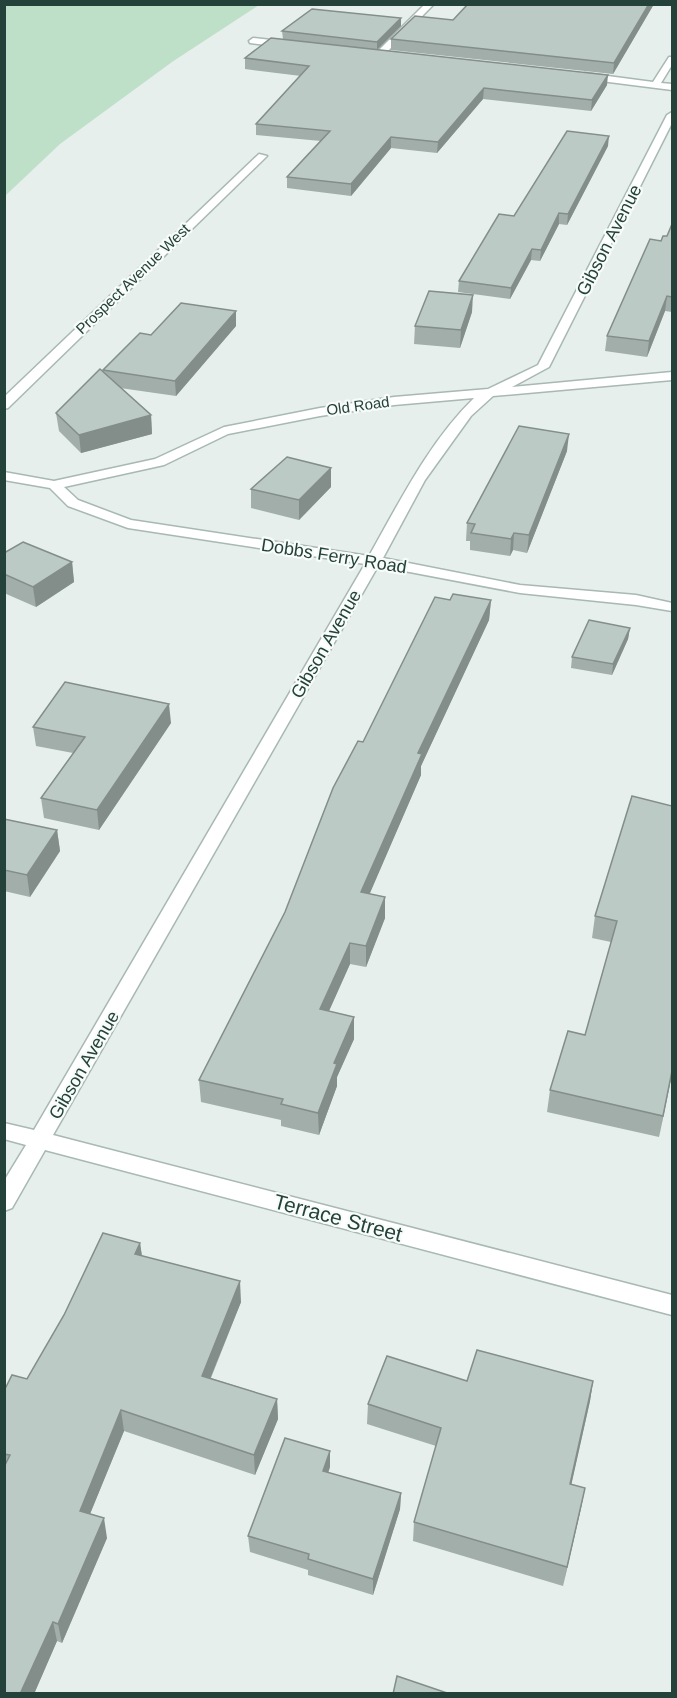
<svg xmlns="http://www.w3.org/2000/svg" width="677" height="1698" viewBox="0 0 677 1698" font-family="Helvetica,sans-serif">
	<style>
		.green { fill: #bfe0c8 }
		.lines { fill: none; stroke-linecap: round; stroke-linejoin: round }
		.street-casing { stroke: #a8b8b2; stroke-width: 3 }
		.street { fill: #fff; fill-rule: evenodd }
		.wall { fill: #a1aea9 }
		.shaded-wall { fill: #838d89 }
		.building { fill: #bbcac4; stroke: #838d89; stroke-width: 1.5 }
		.labels { text-anchor: middle; stroke-width: 4.5; stroke-linejoin: round; paint-order: stroke }
		.far-street-label { font-size: 15px; fill: #24423a; stroke: #f7fbf9 }
		.street-label { font-size: 18px; fill: #24423a; stroke: #f7fbf9 }
		.near-street-label { font-size: 21px; fill: #24423a; stroke: #f7fbf9 }
	</style>
	<rect width="100%" height="100%" fill="#e6efeb"/>
	<path class="green" d="M5,4H259V5L172,62L60,144L5,196Z"/>
	<g class="lines">
		<g class="street-casing">
			<g id="street">
				<path d="M425,4H434L382,57H376V53Z"/>
				<path d="M253,38L289,42L293,45L289,48L250,43L249,41Z"/>
				<path d="M669,57H672V65L661,83L672,84V90L585,79L581,76L585,73L653,82Z"/>
				<path d="M672,112V123L549,367L512,387L672,372V380L493,396L471,416L425,480L383,558L520,585L636,595L672,603V611L636,605L520,593L378,566L53,1135L672,1295V1315L45,1150L12,1208L4,1211V1181L26,1145L4,1139V1123L34,1130L365,564L128,528L68,506L50,488L4,480V472L54,481L155,459L224,427L320,408L394,397L488,389L538,365L667,115ZM474,398C429,442 400,501 369,556L131,520L78,500L64,487L164,465L228,434L320,416L394,405Z"/>
				<path d="M259,154L267,156L8,408L4,409V397Z"/>
			</g>
		</g>
		<use href="#street" class="street"/>
	</g>
	<g class="wall">
		<path d="M654,4L613,74L391,50V39L453,20Z"/>
		<path d="M401,18V26L377,50L607,85L591,111L483,99L437,153L391,148L351,196L287,188V177L321,141L256,135V124L301,76L245,69V58L283,39L282,31Z"/>
		<path d="M608,146L567,225L559,224L540,261L531,260L510,299L458,292L459,281L514,216Z"/>
		<path d="M672,224V312L665,311L647,357L605,351L607,336L661,241L667,236Z"/>
		<path d="M472,312L460,348L414,344L415,326Z"/>
		<path d="M236,326L176,396L120,388L151,415L152,434L81,453L59,431L56,413L103,372V370L151,335Z"/>
		<path d="M567,451L527,553L513,550L510,556L470,550V541H466L467,523Z"/>
		<path d="M331,487L299,520L251,508V489Z"/>
		<path d="M4,553L72,562L74,582L36,607L4,593Z"/>
		<path d="M450,600H491L489,620L421,766V775L369,894L385,897V918L366,967L350,964L329,1011L354,1039L337,1077V1086L319,1135L281,1126V1120L201,1102L199,1080L285,912L363,742Z"/>
		<path d="M630,628L628,639L612,675L571,668L572,657Z"/>
		<path d="M171,723L99,830L44,818L41,798L73,753L36,746L33,727Z"/>
		<path d="M632,796L672,1074L659,1137L547,1112L550,1090L585,1035L611,942L592,938L595,916Z"/>
		<path d="M4,819L57,830L60,851L30,897L4,891Z"/>
		<path d="M140,1243L142,1256L241,1302L211,1378L277,1399L278,1419L255,1475L124,1431L90,1514L107,1538L62,1643L57,1641L34,1694H4V1391L27,1379Z"/>
		<path d="M467,1381H593L590,1401L571,1485L585,1488L581,1508L563,1586L413,1541L414,1522L436,1446L367,1424L368,1404Z"/>
		<path d="M330,1467L328,1473L401,1493L400,1509L373,1595L308,1575V1570L250,1552L248,1536Z"/>
	</g>
	<g class="shaded-wall">
		<path d="M649,4H654L613,74L614,63Z"/>
		<path d="M401,18V26L377,50V42Z"/>
		<path d="M608,75L607,85L591,111L592,100Z"/>
		<path d="M484,88L483,99L437,153L438,142Z"/>
		<path d="M609,136L608,146L567,225L568,214Z"/>
		<path d="M391,137V148L351,196V184Z"/>
		<path d="M559,213V224L540,261L541,250Z"/>
		<path d="M532,249L531,260L510,299L511,288Z"/>
		<path d="M473,295L472,312L460,348L461,330Z"/>
		<path d="M667,296L665,311L647,357L649,341Z"/>
		<path d="M236,311V326L176,396L175,381Z"/>
		<path d="M151,415L152,434L81,453L79,435Z"/>
		<path d="M569,434L567,451L527,553L529,535Z"/>
		<path d="M331,468V487L299,520V500Z"/>
		<path d="M514,533L513,550L510,556L511,539Z"/>
		<path d="M72,562L74,582L36,607L33,587Z"/>
		<path d="M491,600L489,620L421,766V775L361,914V892L418,753Z"/>
		<path d="M630,628L628,639L612,675L613,664Z"/>
		<path d="M169,704L171,723L99,830L97,810Z"/>
		<path d="M57,830L60,851L30,897L27,875Z"/>
		<path d="M385,897V918L366,967V946Z"/>
		<path d="M350,943V964L320,1031V1009Z"/>
		<path d="M354,1017V1039L337,1077V1086L319,1135L318,1113L334,1063Z"/>
		<path d="M672,1071V1074L659,1137L663,1116Z"/>
		<path d="M140,1243L143,1264L135,1254Z"/>
		<path d="M240,1281L241,1302L203,1396L202,1376Z"/>
		<path d="M593,1381L590,1401L567,1504L570,1484Z"/>
		<path d="M277,1399L278,1419L255,1475L254,1455Z"/>
		<path d="M121,1410L124,1431L83,1531L80,1511Z"/>
		<path d="M330,1451V1467L323,1487V1471Z"/>
		<path d="M585,1488L581,1508L563,1586L567,1567Z"/>
		<path d="M401,1493L400,1509L373,1595V1579Z"/>
		<path d="M104,1518L107,1538L62,1643L58,1624Z"/>
		<path d="M53,1622L57,1641L34,1694H20Z"/>
	</g>
	<g class="building">
		<path d="M468,4H649L614,63L391,39L415,16L453,20Z"/>
		<path d="M312,9L401,18L377,42L282,31Z"/>
		<path d="M271,38L608,75L592,100L484,88L438,142L391,137L351,184L287,177L330,131L256,124L309,66L245,58Z"/>
		<path d="M567,131L609,136L568,214L559,213L541,250L532,249L511,288L459,281L499,214L514,216Z"/>
		<path d="M672,224V297L667,296L649,341L607,336L650,239L661,241L663,236H667Z"/>
		<path d="M429,291L473,295L461,330L415,326Z"/>
		<path d="M181,303L236,311L175,381L103,370L140,333L151,335Z"/>
		<path d="M100,369L151,415L79,435L56,413Z"/>
		<path d="M519,426L569,434L529,535L514,533L511,539L471,533L475,524L467,523Z"/>
		<path d="M287,457L331,468L299,500L251,489Z"/>
		<path d="M23,542L72,562L33,587L4,574V553Z"/>
		<path d="M453,594L491,600L418,753L422,754L361,892L385,897L366,946L350,943L320,1009L354,1017L334,1063L337,1064L318,1113L281,1104L283,1099L199,1080L285,912L333,788L358,741L363,742L435,597L450,600Z"/>
		<path d="M589,620L630,628L613,664L572,657Z"/>
		<path d="M65,682L169,704L97,810L41,798L85,737L33,727Z"/>
		<path d="M632,796L672,806V1071L663,1116L550,1090L568,1031L585,1035L617,921L595,916Z"/>
		<path d="M4,819L57,830L27,875L4,870Z"/>
		<path d="M103,1233L140,1243L135,1254L240,1281L202,1376L277,1399L254,1455L121,1410L80,1511L104,1518L58,1624L53,1622L20,1694H4V1467L10,1455L4,1454V1391L12,1375L27,1379L64,1315Z"/>
		<path d="M477,1350L593,1381L570,1484L585,1488L567,1567L414,1522L441,1428L368,1404L387,1356L467,1381Z"/>
		<path d="M285,1438L330,1451L323,1471L401,1493L373,1579L308,1559L309,1554L248,1536Z"/>
		<path d="M397,1676L450,1694H393Z"/>
	</g>
	<g class="labels">
		<g class="far-street-label">
			<text transform="translate(133 279) rotate(-44)" y="5">Prospect Avenue West</text>
			<text transform="translate(358 406) rotate(-8)" y="5">Old Road</text>
		</g>
		<g class="street-label">
			<text transform="translate(609 240) rotate(-63)" y="6">Gibson Avenue</text>
			<text transform="translate(334 556) rotate(9)" y="6">Dobbs Ferry Road</text>
			<text transform="translate(326 644) rotate(-60)" y="6">Gibson Avenue</text>
			<text transform="translate(84 1065) rotate(-60)" y="6">Gibson Avenue</text>
		</g>
		<g class="near-street-label">
			<text transform="translate(338 1218) rotate(15)" y="7">Terrace Street</text>
		</g>
	</g>
	<rect width="677" height="1698" fill="none" stroke="#24423a" stroke-width="12"/>
</svg>
